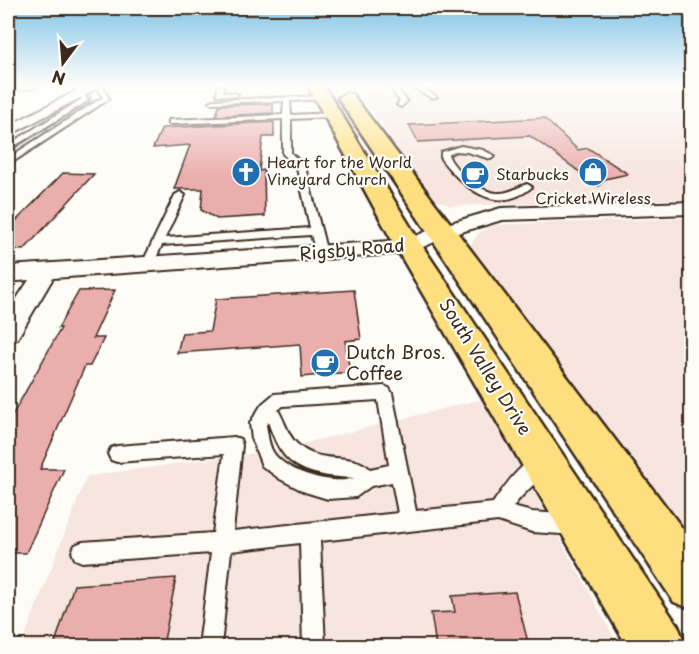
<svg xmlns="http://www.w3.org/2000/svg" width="699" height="654" viewBox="0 0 699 654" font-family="'Playpen Sans',sans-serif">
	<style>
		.built { fill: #f7e5e0 }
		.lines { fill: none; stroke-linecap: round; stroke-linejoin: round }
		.stream { stroke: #699394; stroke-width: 4 }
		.building { fill: #eaaeac; stroke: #3b2a1e; stroke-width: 1.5 }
		.lane-casing { stroke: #3b2a1e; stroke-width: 4 }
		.street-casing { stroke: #3b2a1e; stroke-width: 4 }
		.primary-casing { stroke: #3b2a1e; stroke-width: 5 }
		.lane { fill: #fdfcf7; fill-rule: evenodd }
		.street { fill: #fdfcf7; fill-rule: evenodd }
		.primary { fill: #fddf80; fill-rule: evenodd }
		.labels { text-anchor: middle; stroke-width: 4.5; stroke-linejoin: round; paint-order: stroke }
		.far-poi-label { font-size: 15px; fill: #3b2a1e; stroke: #fdfcf7; text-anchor: start }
		.street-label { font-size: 18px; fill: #3b2a1e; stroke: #fdfcf7 }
		.poi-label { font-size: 18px; fill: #3b2a1e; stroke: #fdfcf7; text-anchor: start }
	</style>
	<rect width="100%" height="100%" fill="#fdfcf7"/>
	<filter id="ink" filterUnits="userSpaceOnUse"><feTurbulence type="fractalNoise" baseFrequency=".0167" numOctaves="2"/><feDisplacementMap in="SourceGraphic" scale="12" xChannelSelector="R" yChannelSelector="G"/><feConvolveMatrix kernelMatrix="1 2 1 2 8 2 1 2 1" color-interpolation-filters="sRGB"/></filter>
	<g filter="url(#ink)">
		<g class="built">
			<path d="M354,86H691V199L450,206L432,198Z"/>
			<path d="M691,218H692L691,538L470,246L478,234L491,225Z"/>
			<path d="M483,399L619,646H21L87,476L277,450Z"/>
		</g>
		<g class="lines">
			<path class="stream" d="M8,151L90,101V97"/>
		</g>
		<g class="building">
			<path d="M273,104V113L216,116L219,105Z"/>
			<path d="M544,118L578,150L588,148L628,174L605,179L599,186L530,136L418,142L409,125Z"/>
			<path d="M274,122V137H263L259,171L264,170L265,216L217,219L201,210L203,189H174L190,145L153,148L162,128Z"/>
			<path d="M63,173L94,174L24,250L8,249V229Z"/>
			<path d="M115,290L93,338H104L90,366H85L40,469H64L26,553H8V423L61,328H58L79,291Z"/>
			<path d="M354,290L361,339L345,341L350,372L302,377L300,344L177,353L182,333L210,331L216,299Z"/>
			<path d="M176,578L163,646H54L74,585Z"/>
			<path d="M515,592L529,646H436L431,613L455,612L452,596Z"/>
		</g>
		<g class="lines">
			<g class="lane-casing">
				<g id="lane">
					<path d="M36,86L33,88L8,91V87Z"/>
					<path d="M73,86H80L88,101L8,150V145L82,99Z"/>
					<path d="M96,86H103L109,99L8,165V158L103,97Z"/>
					<path d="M218,86H224L223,92L238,94L235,96L217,95Z"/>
					<path d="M404,86L397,89L407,101L401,107L397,105L400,101L390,88Z"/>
					<path d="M410,86H419L437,97L432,98Z"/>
					<path d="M324,96L322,99L290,101L291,115L333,113L337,115L333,117L291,119V153L305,167L327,253L325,256H317L311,235L162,245L151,269H143L141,266L175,195L180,192L185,195L165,238L310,228L297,168L283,154V119L172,124H169V120L283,115L284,101L211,103L209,102L213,100Z"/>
					<path d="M461,146L483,150L495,156L491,159L467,152L456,151L448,155C454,170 483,195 500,193C510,193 518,187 527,184L532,187C496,217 463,187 441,159V152Z"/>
					<path d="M384,386L389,388L392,393L416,511L493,503C505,486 520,463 540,455L546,458L549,464C542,480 523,492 513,507L532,512L575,515L582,518L585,525L582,532L575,535L532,532L498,521L320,541L325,646H303L300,543L231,551L221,646H199L211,553L82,562L75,559L72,552L75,545L82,542L213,533L224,454L117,462L111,460L108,454L111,448L117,446L234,437L240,439L242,445L233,531L398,513L392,482L371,486L356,497L328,499L305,492L280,479L262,466L252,440L250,423L262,404L274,394ZM378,400L389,465L370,469C351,450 319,467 296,443C287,434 285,421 278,410L283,406ZM268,422C272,432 275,443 282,452C297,474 329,477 354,478C333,486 285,472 273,452C268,443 268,434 266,425Z"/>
				</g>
			</g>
			<g class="street-casing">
				<g id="street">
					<path d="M86,86H102L8,136V126Z"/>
					<path d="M692,202V214L502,220L451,235L409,253L53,278L17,339L8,342V312L29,280L8,282V266L406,240L437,227L501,208Z"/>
				</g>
			</g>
			<g class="primary-casing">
				<g id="primary">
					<path d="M308,86H324L421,244L678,626L686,646H627L395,246Z"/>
					<path d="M346,93L352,94L692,541V609L674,602L338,98Z"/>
				</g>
			</g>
			<use href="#lane" class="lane"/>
			<use href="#street" class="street"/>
			<use href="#primary" class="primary"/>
		</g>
	</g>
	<linearGradient id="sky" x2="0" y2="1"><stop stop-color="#81c3e6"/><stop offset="0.48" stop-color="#fefefb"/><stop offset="1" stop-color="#fefefb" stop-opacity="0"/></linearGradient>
	<rect width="699" height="178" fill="url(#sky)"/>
	<defs>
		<g id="church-disc" transform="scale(1.5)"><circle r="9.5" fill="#1f6fb2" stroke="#fdfcf7"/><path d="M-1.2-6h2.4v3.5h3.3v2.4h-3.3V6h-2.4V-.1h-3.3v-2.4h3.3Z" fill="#fff"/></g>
		<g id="shop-disc" transform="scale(1.5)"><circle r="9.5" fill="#1f6fb2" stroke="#fdfcf7"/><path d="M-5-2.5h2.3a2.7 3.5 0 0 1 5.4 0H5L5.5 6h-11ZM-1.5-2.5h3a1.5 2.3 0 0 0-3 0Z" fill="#fff"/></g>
		<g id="cafe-disc" transform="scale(1.5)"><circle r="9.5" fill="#1f6fb2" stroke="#fdfcf7"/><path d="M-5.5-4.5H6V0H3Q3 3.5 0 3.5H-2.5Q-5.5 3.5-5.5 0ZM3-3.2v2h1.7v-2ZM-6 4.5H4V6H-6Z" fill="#fff"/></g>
	</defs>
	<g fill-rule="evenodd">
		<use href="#church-disc" x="246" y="172"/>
		<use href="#shop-disc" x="593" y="172"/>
		<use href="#cafe-disc" x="475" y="175"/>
		<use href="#cafe-disc" x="325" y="363"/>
	</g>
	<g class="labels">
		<g class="far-poi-label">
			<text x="267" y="168">Heart for the World<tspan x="267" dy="17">Vineyard Church</tspan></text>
			<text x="496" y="180">Starbucks</text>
			<text x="593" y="204" text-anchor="middle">Cricket Wireless</text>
		</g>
		<g class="street-label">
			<text transform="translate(352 250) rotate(-5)" y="6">Rigsby Road</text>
			<text transform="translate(485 367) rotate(58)" y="6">South Valley Drive</text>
		</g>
		<g class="poi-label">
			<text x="346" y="359">Dutch Bros.<tspan x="346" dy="21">Coffee</tspan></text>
		</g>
	</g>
	<rect width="699" height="654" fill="none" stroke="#fdfcf7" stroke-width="30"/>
	<rect x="15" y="15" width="669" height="624" fill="none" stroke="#3b2a1e" stroke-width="2" filter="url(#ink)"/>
	<g transform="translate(63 63) rotate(196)" stroke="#fdfcf7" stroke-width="4.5" paint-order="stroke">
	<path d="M0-4.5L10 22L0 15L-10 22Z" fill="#3b2a1e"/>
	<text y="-9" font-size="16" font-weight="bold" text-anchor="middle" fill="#3b2a1e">N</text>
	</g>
</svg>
